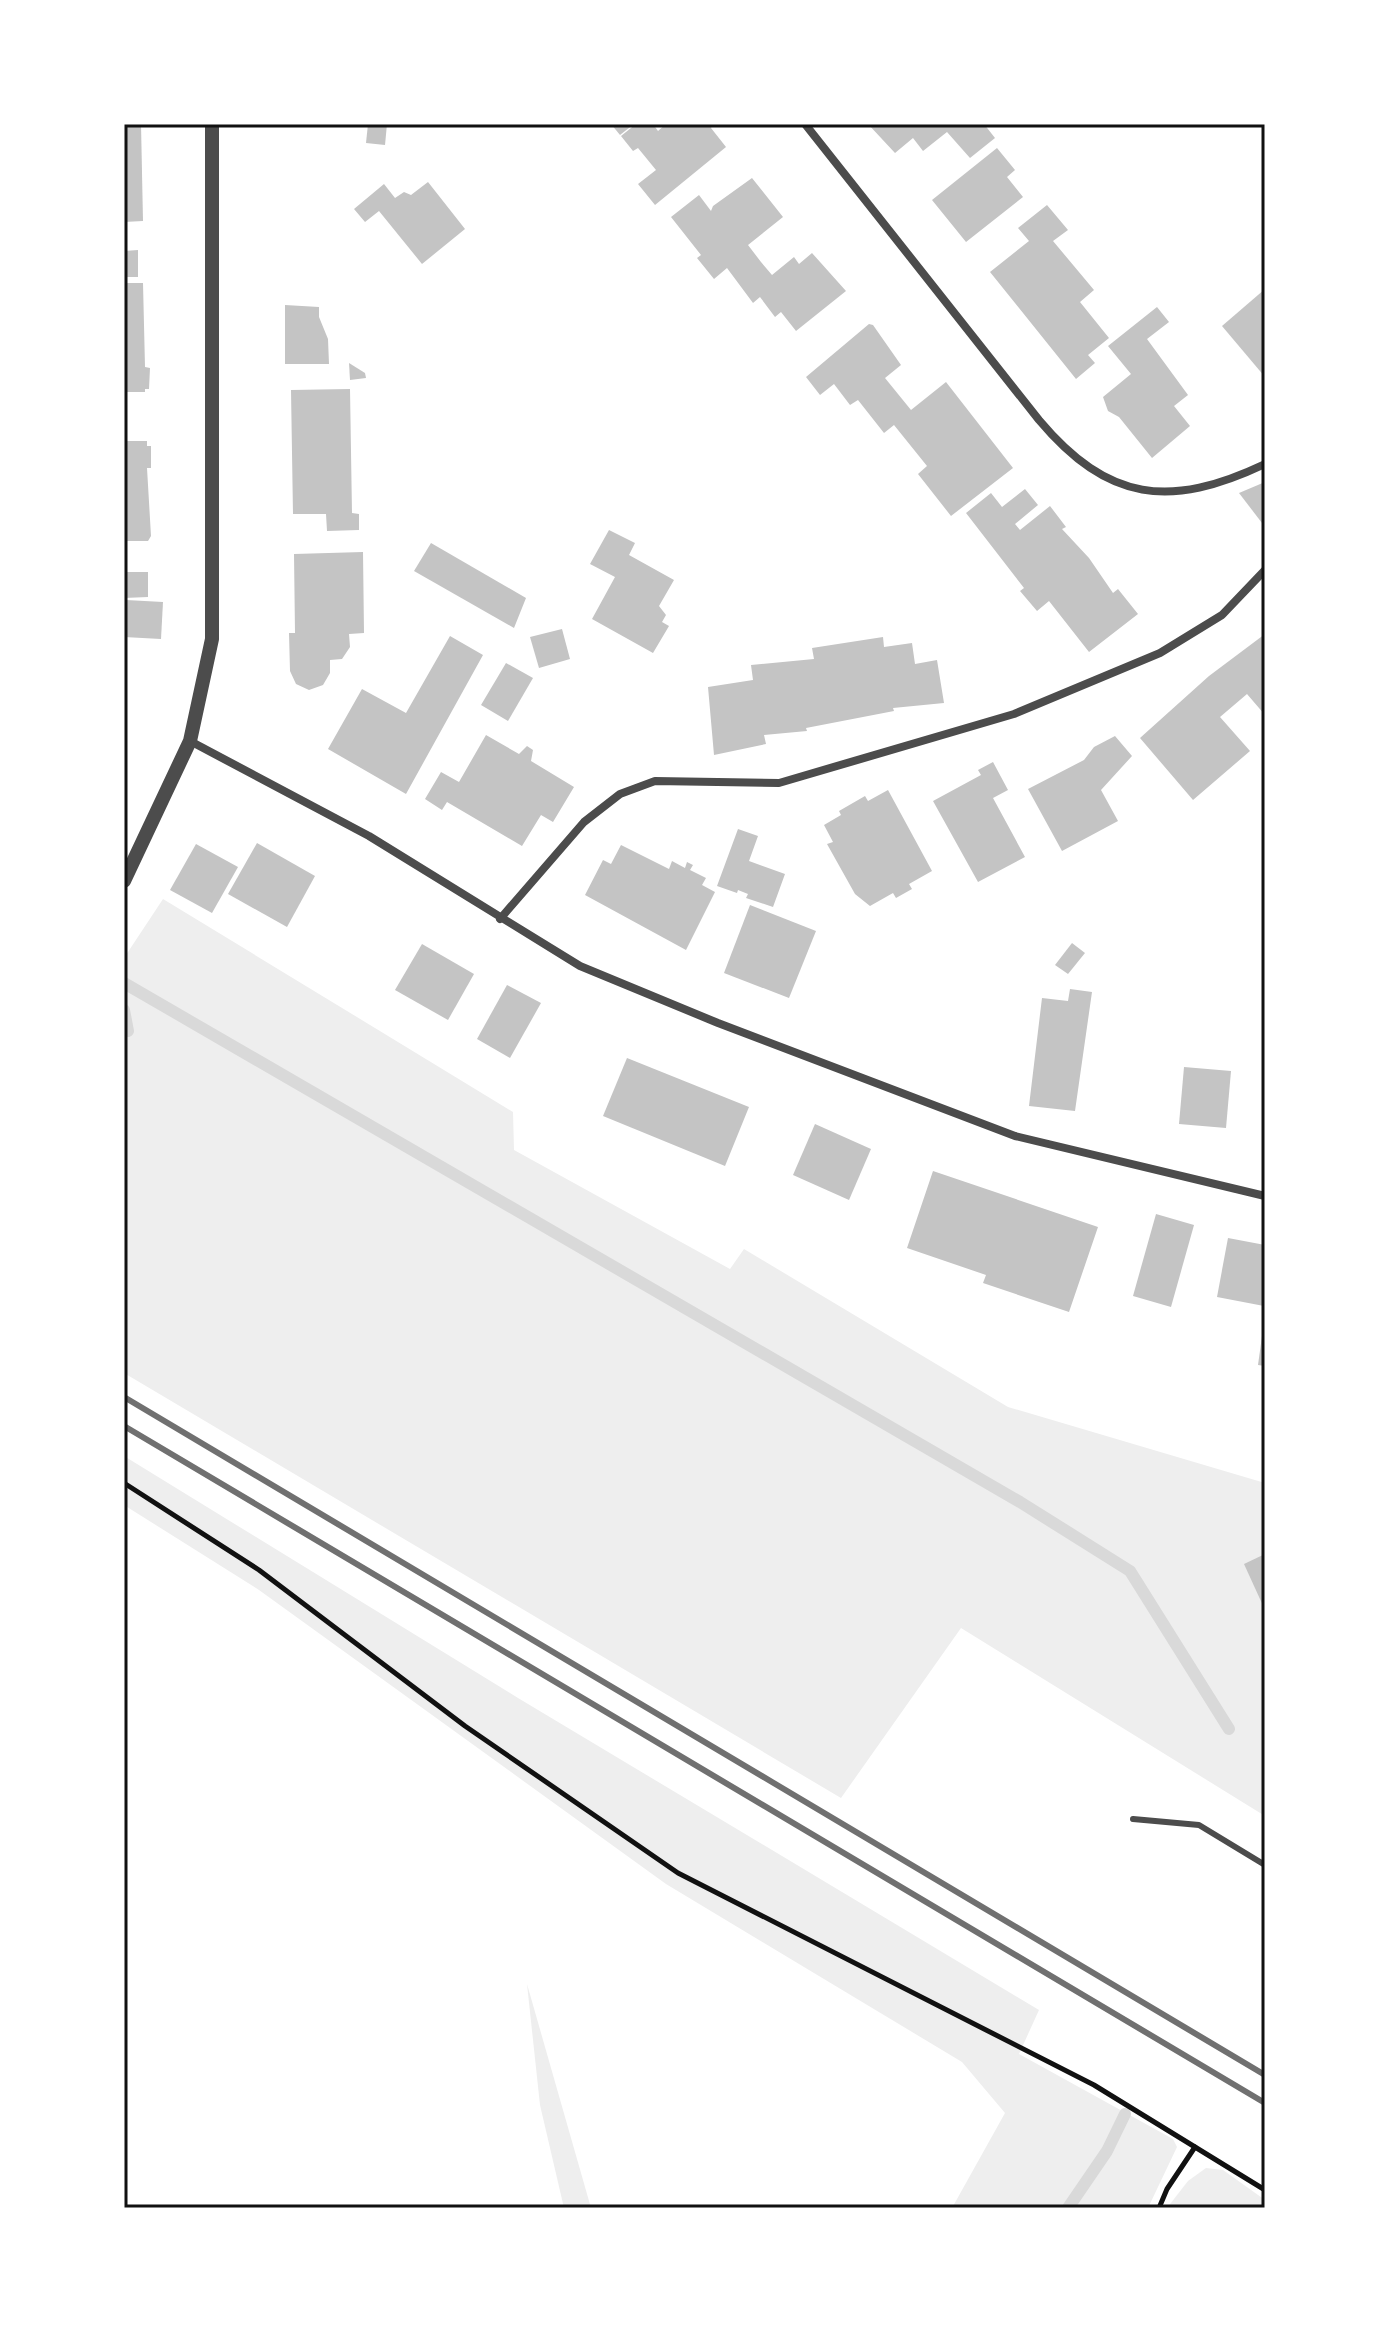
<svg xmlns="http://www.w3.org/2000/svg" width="1389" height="2332" viewBox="0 0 1389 2332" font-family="Rubik,sans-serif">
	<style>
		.green { fill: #eee }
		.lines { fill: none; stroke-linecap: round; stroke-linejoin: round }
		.stream { stroke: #d9d9d9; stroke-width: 12 }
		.building { fill: #c4c4c4 }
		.path { stroke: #111; stroke-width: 5 }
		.service { stroke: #4c4c4c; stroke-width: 6 }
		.minor { stroke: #4c4c4c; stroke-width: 8 }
		.tertiary { stroke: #4c4c4c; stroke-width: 14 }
		.rail { stroke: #707070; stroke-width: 6 }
		.neatline { fill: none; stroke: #111; stroke-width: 3 }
	</style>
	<rect width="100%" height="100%" fill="#fff"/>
	<g class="green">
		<path d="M163,899L513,1112L514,1150L730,1269L744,1249L1008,1407L1265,1483V1816L961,1628L841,1798L124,1373V958Z"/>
		<path d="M124,1456L518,1698L1039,2010L1019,2054L1173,2139L1177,2147L1148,2208H952L1005,2113L962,2062L666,1884L259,1590L124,1505Z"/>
		<path d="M527,1984L591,2208H564L540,2105Z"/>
		<path d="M1206,2168L1223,2170L1265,2200V2208H1167L1188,2181Z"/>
	</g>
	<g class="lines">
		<g class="stream">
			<path d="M124,983L1020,1502L1130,1571L1229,1729"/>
			<path d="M124,1010L128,1031"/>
			<path d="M1068,2208L1107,2151L1125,2114"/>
		</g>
	</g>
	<g class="building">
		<path d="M124,124H141L143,221L124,222Z"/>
		<path d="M368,124H387L385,145L366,143Z"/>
		<path d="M611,124H634L620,135Z"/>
		<path d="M636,124H653L658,131L666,124H713L711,128L726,147L655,205L638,184L656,170L638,148L633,151L621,136Z"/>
		<path d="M868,124H984L995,138L970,158L947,132L923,151L913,138L895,153Z"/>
		<path d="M997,148L1015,170L1007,177L1023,197L966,242L932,200Z"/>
		<path d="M752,178L783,217L748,245L761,262L772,275L794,257L799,264L812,253L846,291L796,331L781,312L775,317L760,297L753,303L727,268L714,279L697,258L701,255L671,217L699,195L711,211L713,206Z"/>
		<path d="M428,182L465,229L422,264L379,211L365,222L354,209L384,184L395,198L404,192L411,195Z"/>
		<path d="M1047,205L1068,230L1053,241L1094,290L1080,302L1109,338L1088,355L1095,363L1076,379L990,272L1029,241L1018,228Z"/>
		<path d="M138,250V277H124V251Z"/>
		<path d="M124,283H143L145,367L150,368L149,389H145V392H124Z"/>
		<path d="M1265,289V377L1222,326Z"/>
		<path d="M285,305L319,307V317L328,339L329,364H285Z"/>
		<path d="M1157,307L1169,322L1147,339L1188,395L1174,406L1190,426L1152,458L1119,417L1108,411L1103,397L1131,374L1108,346Z"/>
		<path d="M869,324L873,325L901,365L885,378L911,410L946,382L1013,468L951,516L918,474L927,466L894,425L884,433L858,400L850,405L834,384L820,395L806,377Z"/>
		<path d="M349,363L365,373L366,378L350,380Z"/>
		<path d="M350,389L352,513L359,514V530L327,531L326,514H293L291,390Z"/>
		<path d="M124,441H147V446H151V468H147L151,536L148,541H124Z"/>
		<path d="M1265,482V521L1262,523L1239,493Z"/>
		<path d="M1025,489L1038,505L1015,524L1020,530L1050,506L1066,527L1062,529L1089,558L1113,593L1118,589L1138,614L1089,652L1049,601L1037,611L1020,591L1024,588L966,513L991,493L1002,507Z"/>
		<path d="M609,530L635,543L629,555L674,580L659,606L666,615L662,622L669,626L653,653L592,619L615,577L590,564Z"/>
		<path d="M431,543L526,598L514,628L414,571Z"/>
		<path d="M363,552L364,633L349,634L350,647L342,659L330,660V673L323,685L309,690L296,684L290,671L289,633H295L294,554Z"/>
		<path d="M124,572H148V597L124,598Z"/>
		<path d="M126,600L163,602L161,639L124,637Z"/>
		<path d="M562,629L570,659L539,668L530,637Z"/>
		<path d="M1265,634V715L1247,694L1220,717L1250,751L1193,800L1140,738L1209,676Z"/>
		<path d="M450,636L483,655L406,794L328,749L362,689L406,713Z"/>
		<path d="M883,637L884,647L912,643L915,664L937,660L944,703L893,708L894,711L806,728L807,731L764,735L766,744L714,755L708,687L753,680L751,665L814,659L812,648Z"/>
		<path d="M506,663L533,678L508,721L481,705Z"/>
		<path d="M486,735L519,754L527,746L533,750L531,761L574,787L553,822L541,815L522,846L447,802L442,810L425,799L441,772L459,782Z"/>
		<path d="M1115,736L1132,756L1101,790L1118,821L1062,851L1028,789L1084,760L1094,747Z"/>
		<path d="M993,762L1008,790L993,798L1025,857L978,882L933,801L981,775L978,770Z"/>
		<path d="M888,790L932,871L909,884L912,889L896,898L893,893L870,906L855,894L827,844L833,842L824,825L841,815L839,811L865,796L868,801Z"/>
		<path d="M738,829L758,836L749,861L785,874L773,907L746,898L748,894L738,890L737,893L717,886Z"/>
		<path d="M257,843L315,876L287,927L228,894Z"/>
		<path d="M196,844L238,867L212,913L170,890Z"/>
		<path d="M621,845L669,869L672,861L685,868L687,862L693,865L690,870L706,878L702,885L715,892L686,950L585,895L603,860L611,864Z"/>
		<path d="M750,905L816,931L789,998L724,973Z"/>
		<path d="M1072,943L1085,953L1068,974L1055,965Z"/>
		<path d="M422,944L474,974L448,1020L395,990Z"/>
		<path d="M507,985L541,1003L510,1058L477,1039Z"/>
		<path d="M1070,989L1092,992L1075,1111L1029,1106L1042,998L1068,1001Z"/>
		<path d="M627,1058L749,1107L725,1166L603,1116Z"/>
		<path d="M1184,1067L1231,1071L1226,1128L1179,1124Z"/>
		<path d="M815,1124L871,1149L849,1200L793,1175Z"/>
		<path d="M933,1171L1098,1227L1069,1312L983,1283L986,1275L907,1248Z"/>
		<path d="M1156,1214L1194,1225L1171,1307L1133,1296Z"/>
		<path d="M1228,1238L1265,1245L1264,1306L1217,1297Z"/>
		<path d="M1263,1329H1265V1366L1258,1365Z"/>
		<path d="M1265,1554V1610L1244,1564Z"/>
	</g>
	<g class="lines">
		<g class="path">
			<path d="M124,1483L259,1570L465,1726L678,1873L1094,2085L1265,2190"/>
			<path d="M1159,2208L1167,2189L1195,2147"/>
		</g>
		<path class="service" d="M1133,1819L1199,1825L1265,1865"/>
		<g class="minor">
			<path d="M805,124L1039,420C1108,502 1170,509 1265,464"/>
			<path d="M190,741L369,836L580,966L718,1023L1015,1136L1265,1196"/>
			<path d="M500,919L584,822L620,794L655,781L779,783L1014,714L1160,653L1222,615L1265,570"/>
		</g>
		<path class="tertiary" d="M124,881L190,741L212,639V124"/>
		<g class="rail">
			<path d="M124,1397L1265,2075"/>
			<path d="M124,1426L1265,2103"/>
		</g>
	</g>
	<rect width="1389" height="2332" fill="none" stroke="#ffffff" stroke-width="252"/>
	<rect x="126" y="126" width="1137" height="2080" class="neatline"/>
</svg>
